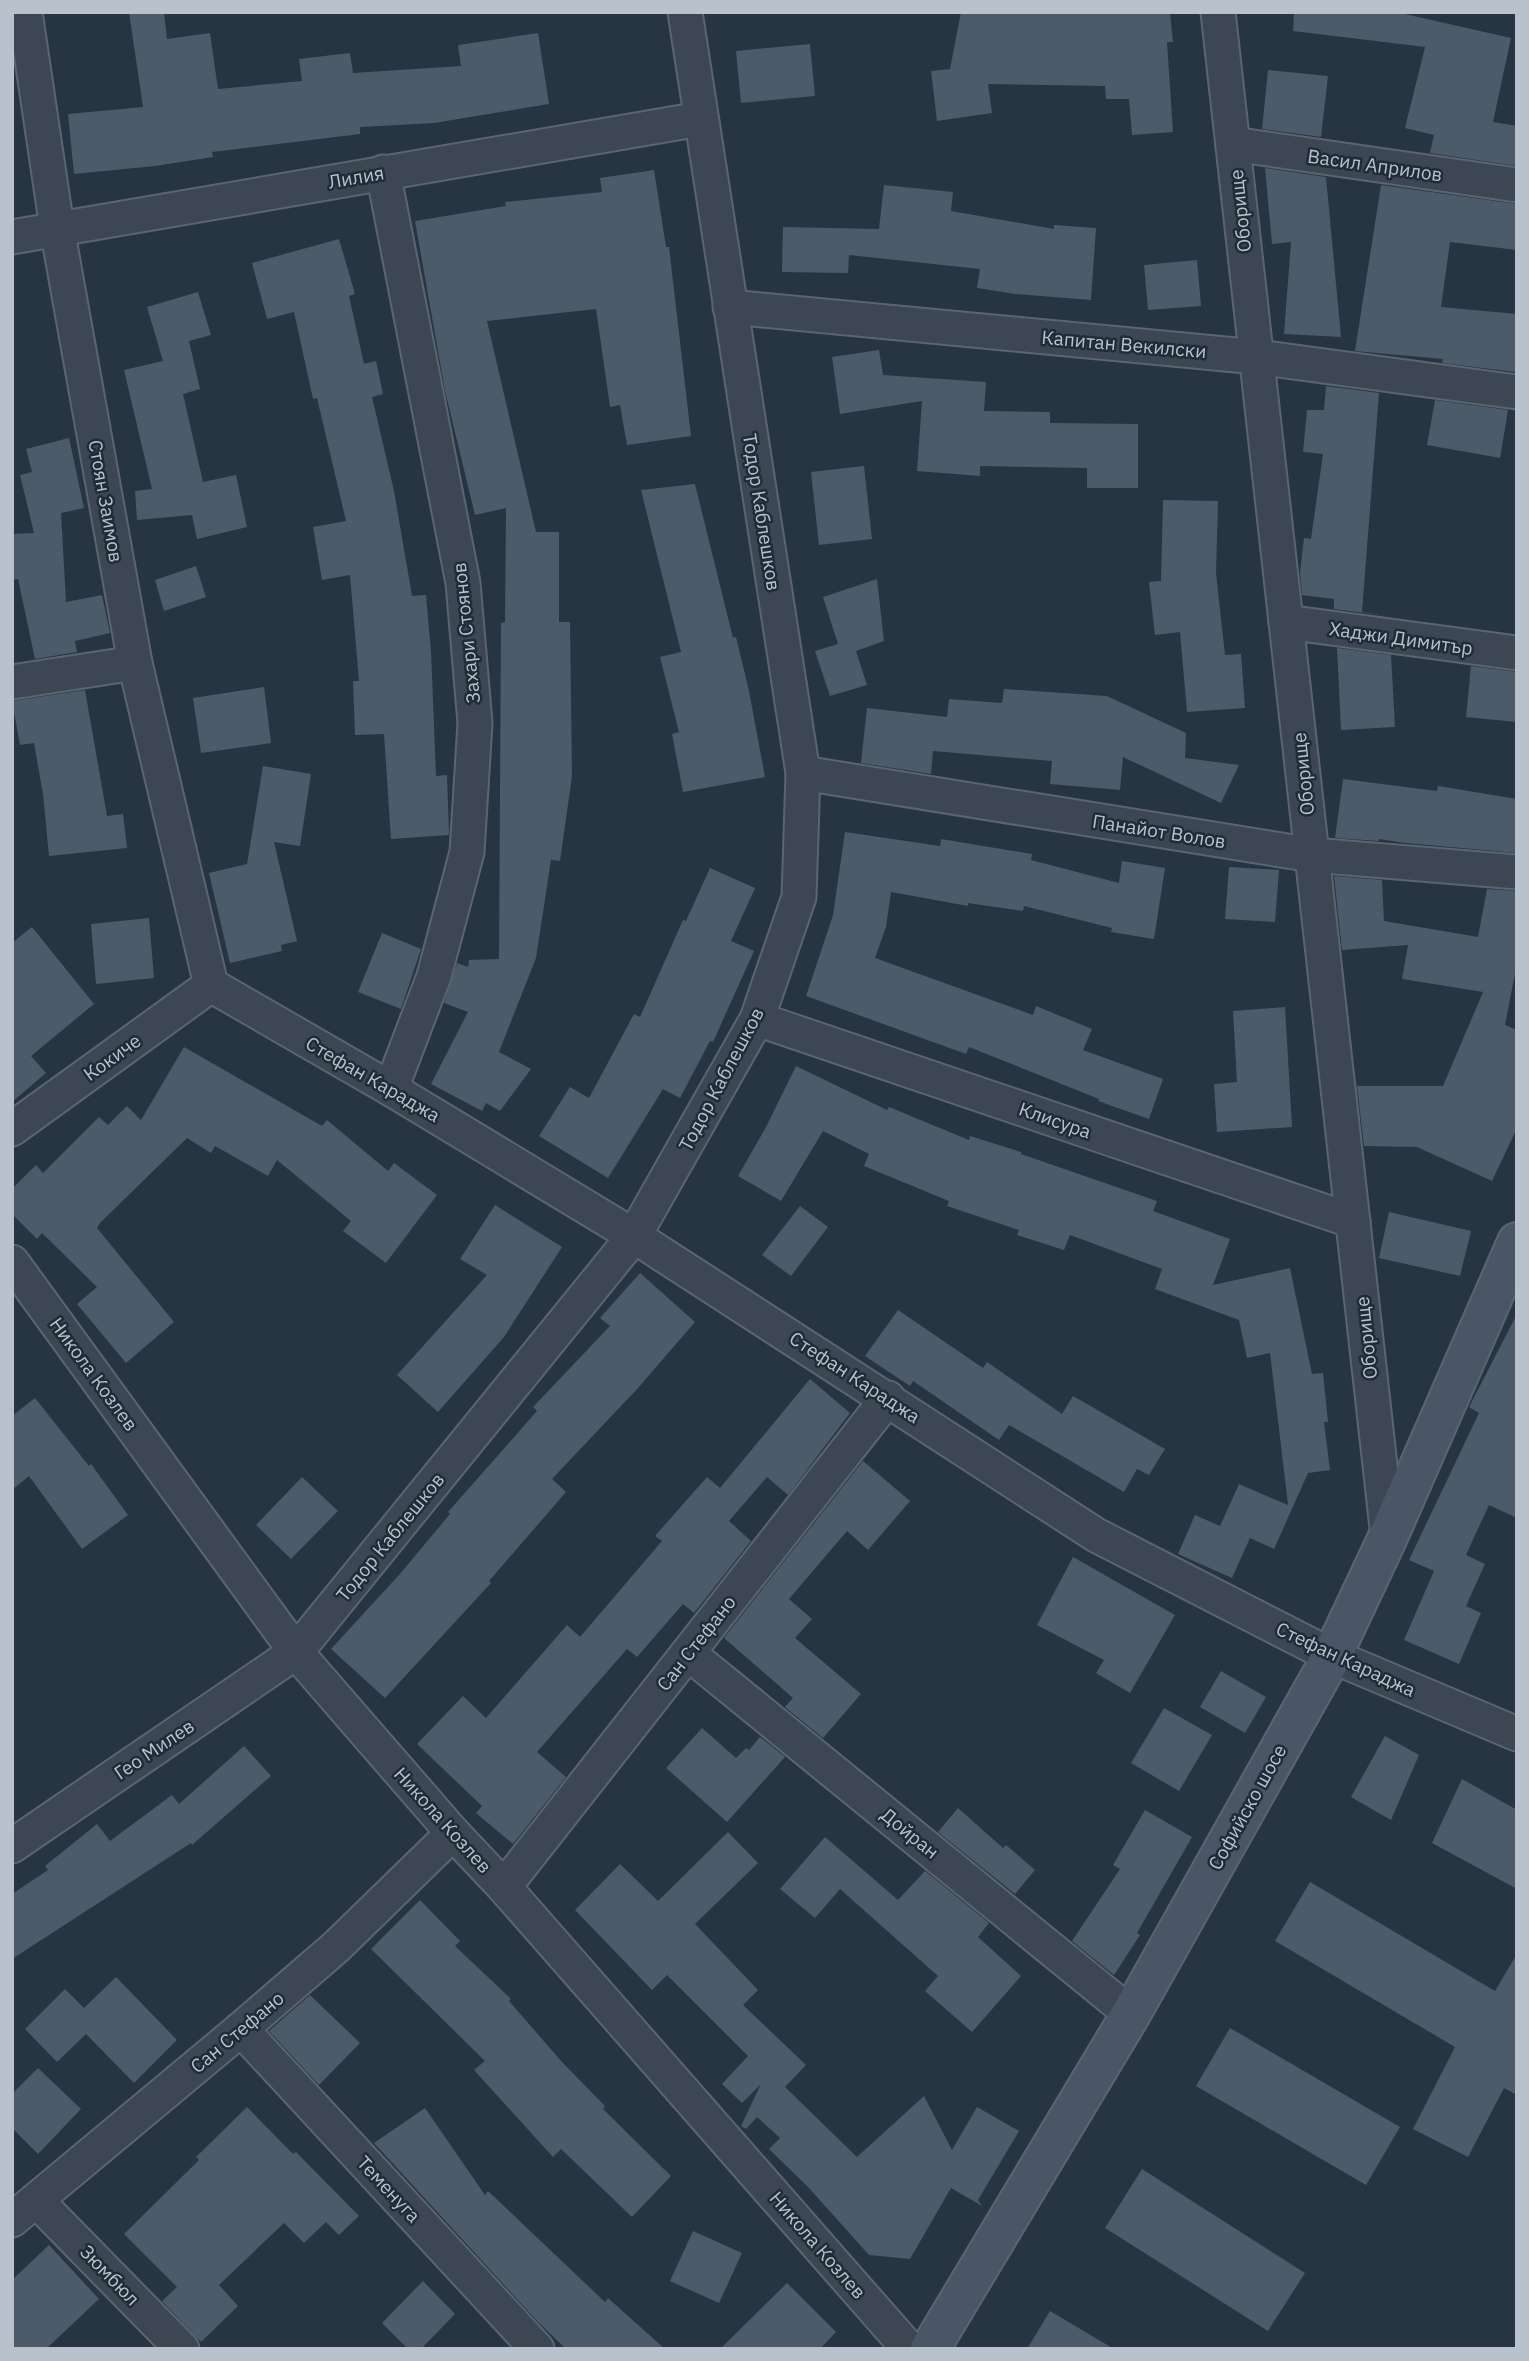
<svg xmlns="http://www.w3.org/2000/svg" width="1529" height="2361" viewBox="0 0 1529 2361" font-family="'IBM Plex Sans',sans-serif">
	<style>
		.building { fill: #4b5b69 }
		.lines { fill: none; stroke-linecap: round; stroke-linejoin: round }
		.street-casing { stroke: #5a6570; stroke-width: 37 }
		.secondary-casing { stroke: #5a6570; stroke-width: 42 }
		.street { stroke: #3c4753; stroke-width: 33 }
		.secondary { stroke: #4a5666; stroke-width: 38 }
		.labels { text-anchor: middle; stroke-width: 5; stroke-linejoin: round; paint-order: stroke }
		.street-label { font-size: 19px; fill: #b9c2cc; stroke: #202c38 }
	</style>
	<rect width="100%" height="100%" fill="#273543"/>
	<g class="building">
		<path d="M129,12H164L167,39L210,33L218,89L302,81L299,59L350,53L353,73L461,66L458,45L538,33L549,104L434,123L360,127V134L212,152L213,157L155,166L74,174L68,114L143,107Z"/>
		<path d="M961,12H1170L1173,42H1167L1173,132L1132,135L1129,99H1106L1105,86L988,84L992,113L937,121L931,71L950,69Z"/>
		<path d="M1294,12H1396L1511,38L1493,122L1517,126V166L1430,153L1434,135L1405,128L1425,47L1293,31Z"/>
		<path d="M810,44L815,96L741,103L736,51Z"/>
		<path d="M1268,70L1328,76L1321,137L1262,129Z"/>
		<path d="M1265,168L1326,177L1341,337L1284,334L1291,242L1272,244Z"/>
		<path d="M654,170L666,247H669L691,436L627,445L620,405L610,407L596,309L487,321L536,532H559V622H570L572,776L560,861L551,860L536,958L499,1052L531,1069L500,1111L486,1103L482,1111L431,1084L468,1012L444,1003L457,963L468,967L469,960L499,959L501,623L505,622L506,508L475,515L445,391L415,221L506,206L505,202L602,192L600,178Z"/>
		<path d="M884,185L953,192L951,211L1054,229V225L1096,228L1091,300L1015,294L977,288L980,269L849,255L848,273L782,272L783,227L879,229Z"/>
		<path d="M1381,185L1517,204V250L1450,242L1441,307L1517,314L1515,372L1442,363L1443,359L1355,351Z"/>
		<path d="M339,239L355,294L349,296L364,364L376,361L383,394L372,397L394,491L412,596L426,595L431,652L436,776L447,775L449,835L391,839L384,734L355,735L353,681H359L350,575L322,580L313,527L346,521L317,398L313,399L294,312L267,319L252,263Z"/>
		<path d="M1197,260L1201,306L1148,310L1144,265Z"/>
		<path d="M198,292L211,335L189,341L200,389L183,394L203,482L236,475L247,527L197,539L192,515L137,520L135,491L152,489L124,370L163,361L147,307Z"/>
		<path d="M879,350L883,375L986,382L984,411L1050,412V423L1138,424V488H1087V468L980,466V476L917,471L922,401L840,414L832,357Z"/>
		<path d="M1326,386L1379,393L1362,612L1388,616L1334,609V599L1302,595L1300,573L1304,538L1311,539L1323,454L1303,452L1307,410H1324Z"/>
		<path d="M1435,400L1508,410L1500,458L1427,445Z"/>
		<path d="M69,438L84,508L61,513L66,602L102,595L110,633L75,641L77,652L35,659L18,579L12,580V534L34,533L20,475L32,472L26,449Z"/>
		<path d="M864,466L872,539L819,545L811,472Z"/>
		<path d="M695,484L733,638L736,637L749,691L765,777L683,792L672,734L679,732L660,657L681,652L641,490Z"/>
		<path d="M1163,500L1218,501L1216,573L1225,655L1241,654L1245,708L1187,712L1180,632L1155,635L1149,582L1161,581Z"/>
		<path d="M196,566L206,597L164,611L155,580Z"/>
		<path d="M877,579L884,641L856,651L867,685L830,696L815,651L838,644L823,597Z"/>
		<path d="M1337,648L1391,655L1395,727L1341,730Z"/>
		<path d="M1471,666L1517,672V722L1466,717Z"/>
		<path d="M264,687L271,743L201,753L193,698Z"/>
		<path d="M1004,689L1107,696L1186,733L1185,758L1239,765L1221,803L1123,757L1120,790L1050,784L1052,761L933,751L931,774L861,763L867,708L947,717L949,699L1002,703Z"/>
		<path d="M85,690L107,816L123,814L127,848L49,856L43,794L34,743L20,745L12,701Z"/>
		<path d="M263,766L311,774L300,846L274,842L297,941L281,945L282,951L230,963L209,873L247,864Z"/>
		<path d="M1343,779L1437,791L1438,786L1517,799V853L1406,843L1379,839V841L1335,838Z"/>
		<path d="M845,832L940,846L941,839L1032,854L1031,860L1119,883L1122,861L1165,868L1154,939L1111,932L1112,928L1024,906L1023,911L968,903V906L891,892L886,927L875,958L1033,1015L1036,1006L1092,1029L1083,1050L1163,1079L1149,1119L1098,1101L1099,1099L969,1047L966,1054L806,996L833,915Z"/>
		<path d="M1229,867L1279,870L1275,922L1225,919Z"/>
		<path d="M710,868L755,888L731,941L754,951L713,1042L710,1041L680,1098L663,1089L608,1178L539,1136L570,1087L589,1098L634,1014L640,1017L683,920L686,921Z"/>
		<path d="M1334,876L1382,880L1384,921L1478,937L1487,889L1517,891V963L1505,1025L1517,1030V1128L1492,1181L1417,1147L1364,1146L1357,1086H1443L1483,992L1402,979L1408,945L1342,950Z"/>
		<path d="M149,918L154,978L96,984L91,924Z"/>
		<path d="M32,927L94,1004L31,1056L46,1073L12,1102V943Z"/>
		<path d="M382,933L421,949L401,1009L358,992Z"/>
		<path d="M1285,1007L1292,1127L1217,1132L1214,1084L1237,1082L1233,1011Z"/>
		<path d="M184,1047L322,1126L327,1120L388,1171L394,1163L437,1195L386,1263L343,1231L351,1221L277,1160L268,1176L215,1146L211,1153L187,1138L100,1223L97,1228L174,1322L126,1363L77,1304L97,1287L42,1233L37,1239L12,1214V1189L36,1165L43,1173L99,1117L108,1125L127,1106L141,1120Z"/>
		<path d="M796,1066L887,1110L889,1107L969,1140L970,1136L1021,1152V1154L1157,1201L1153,1211L1230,1239L1213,1285L1290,1268L1312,1374L1323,1373L1328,1422H1324L1330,1470L1308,1473L1274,1549L1250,1538L1232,1578L1178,1554L1195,1515L1220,1526L1239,1484L1288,1505L1270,1353L1247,1358L1239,1320L1155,1289L1162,1269L1070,1235L1064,1250L1017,1235L1019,1230L947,1206L949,1201L864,1166L869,1154L823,1131L781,1201L738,1176L766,1127Z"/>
		<path d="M495,1205L562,1247L504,1337L438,1412L397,1375L487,1275L460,1259Z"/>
		<path d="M800,1206L828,1227L791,1276L762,1255Z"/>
		<path d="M1389,1212L1471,1231L1460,1276L1379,1258Z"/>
		<path d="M640,1273L695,1322L638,1388L552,1479L566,1492L489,1581L491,1583L385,1698L331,1649L399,1575L450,1514L448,1512L537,1411L533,1407L610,1326L600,1318Z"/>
		<path d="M898,1310L983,1368L987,1362L1062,1414L1073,1396L1165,1449L1149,1475L1137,1469L1124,1492L1009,1425L999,1440L913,1381L910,1386L865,1356Z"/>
		<path d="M1517,1314V1518L1489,1505L1466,1555L1485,1564L1466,1606L1481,1613L1459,1664L1404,1640L1434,1571L1409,1560L1479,1413L1469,1407Z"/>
		<path d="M810,1379L850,1413L788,1495L767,1477L729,1521L751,1541L694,1613L683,1604L637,1657L627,1649L537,1752L566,1777L513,1844L476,1813L482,1806L417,1744L463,1696L486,1718L567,1625L580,1637L662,1541L655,1536L707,1477L720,1488Z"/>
		<path d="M35,1398L89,1466L91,1464L128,1515L82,1549L29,1476L12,1490V1416Z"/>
		<path d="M863,1461L910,1501L868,1550L847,1531L789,1599L812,1619L795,1638L861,1694L823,1738L785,1707L793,1698L724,1638Z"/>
		<path d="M302,1477L338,1511L291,1559L256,1525Z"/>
		<path d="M1073,1557L1175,1615L1130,1693L1096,1673L1104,1660L1037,1625Z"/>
		<path d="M1221,1671L1266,1697L1245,1733L1200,1707Z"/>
		<path d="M1164,1708L1212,1735L1179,1791L1131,1763Z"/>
		<path d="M702,1728L736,1758L746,1748L749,1750L760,1737L785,1757L727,1822L666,1768Z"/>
		<path d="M1385,1736L1419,1755L1391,1820L1351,1797Z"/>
		<path d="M244,1746L271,1776L192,1845L191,1843L12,1959V1894L48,1870L45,1866L97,1824L110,1841L172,1795L179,1804Z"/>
		<path d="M1462,1779L1517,1810V1889L1432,1843Z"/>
		<path d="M958,1808L1003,1848L1006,1845L1035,1870L1015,1894L938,1832Z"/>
		<path d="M1145,1810L1192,1837L1137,1933L1140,1935L1114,1975L1072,1941L1120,1869L1113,1865Z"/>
		<path d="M728,1832L758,1863L695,1924L758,1990L743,2005L806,2065L785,2087L857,2157L924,2096L952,2150L977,2107L1019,2131L978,2200L982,2206L951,2188L910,2259L869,2255L808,2187L769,2149L780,2138L757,2117L746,2129L741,2126L761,2084L742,2103L722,2084L748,2056L667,1975L652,1990L575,1910L620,1864L658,1901Z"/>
		<path d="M825,1837L898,1900L925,1871L989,1923L978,1937L1021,1976L972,2032L925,1991L938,1976L840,1889L815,1918L780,1889Z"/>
		<path d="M1310,1882L1495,1991L1517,1954V2095L1504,2088L1468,2157L1413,2129L1455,2047L1275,1941Z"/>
		<path d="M420,1900L460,1941L455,1946L511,1999L509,2001L562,2062L605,2106L603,2109L671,2176L632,2217L561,2149L553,2157L474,2070L485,2061L371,1949Z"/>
		<path d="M116,1977L177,2040L134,2083L86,2034L57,2062L25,2029L65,1989L84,2008Z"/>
		<path d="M310,1995L360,2043L319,2085L269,2031Z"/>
		<path d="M1230,2028L1400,2127L1366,2185L1196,2086Z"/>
		<path d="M38,2068L81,2109L38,2154L12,2128V2094Z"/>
		<path d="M247,2107L293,2154L296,2152L359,2216L339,2235L326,2222L304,2243L284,2223L219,2285L238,2306L201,2342L162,2301L177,2287L124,2234L199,2160L196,2157Z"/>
		<path d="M425,2108L485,2195L488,2191L605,2302L608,2298L665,2349H566L539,2323L374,2143Z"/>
		<path d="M1142,2169L1305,2273L1268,2331L1105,2228Z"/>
		<path d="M693,2231L742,2253L719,2303L670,2281Z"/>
		<path d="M49,2245L99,2299L46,2349H12V2280Z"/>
		<path d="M423,2281L455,2314L421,2349H408L382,2323Z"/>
		<path d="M787,2283L836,2332L820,2349H720Z"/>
		<path d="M1050,2311L1114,2349H1027Z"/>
	</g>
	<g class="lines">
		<g class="street-casing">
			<g id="street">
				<path d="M25,12L57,228L135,663L211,985"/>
				<path d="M1218,12L1388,1537"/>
				<path d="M1233,144L1517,185"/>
				<path d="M383,172L463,583L475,723L467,852L434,976L391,1089"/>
				<path d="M12,237L700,119"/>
				<path d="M730,307L1257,357L1517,392"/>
				<path d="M1286,622L1517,653"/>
				<path d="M12,682L135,663"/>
				<path d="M803,773L1312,855L1517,872"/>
				<path d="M211,985L391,1089L634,1236L1096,1535L1332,1656L1517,1734"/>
				<path d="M757,1019L1353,1221"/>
				<path d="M12,1129L211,985"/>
				<path d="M12,1262L296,1652L453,1833L504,1887L909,2349"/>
				<path d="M688,1653L1131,2014"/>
				<path d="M12,1846L296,1652L634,1236L757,1019L799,897L803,773L685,12"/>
				<path d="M504,1887L888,1398"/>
				<path d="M241,2029L537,2349"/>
				<path d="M37,2201L182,2349"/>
				<path d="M12,2220L241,2029L336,1947L453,1833"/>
			</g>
		</g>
		<g class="secondary-casing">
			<path id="secondary" d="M930,2349L1131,2014L1332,1656L1388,1537L1517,1242"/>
		</g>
		<use href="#street" class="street"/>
		<use href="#secondary" class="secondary"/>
	</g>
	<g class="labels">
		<g class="street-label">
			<text transform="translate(1375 165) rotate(8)" y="7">Васил Априлов</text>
			<text transform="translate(356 177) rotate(-10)" y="7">Лилия</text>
			<text transform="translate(1240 211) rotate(-96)" y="7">Оборище</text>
			<text transform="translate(1124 344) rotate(5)" y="7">Капитан Векилски</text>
			<text transform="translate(106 501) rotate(80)" y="7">Стоян Заимов</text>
			<text transform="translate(762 512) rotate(81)" y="7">Тодор Каблешков</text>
			<text transform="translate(466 633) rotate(-96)" y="7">Захари Стоянов</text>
			<text transform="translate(1401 638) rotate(8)" y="7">Хаджи Димитър</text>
			<text transform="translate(1303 774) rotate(-96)" y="7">Оборище</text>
			<text transform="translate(1159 831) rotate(9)" y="7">Панайот Волов</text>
			<text transform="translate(112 1057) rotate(-36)" y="7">Кокиче</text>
			<text transform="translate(373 1079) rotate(30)" y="7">Стефан Караджа</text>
			<text transform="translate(721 1079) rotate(-62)" y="7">Тодор Каблешков</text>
			<text transform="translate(1055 1120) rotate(19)" y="7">Клисура</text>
			<text transform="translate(1366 1338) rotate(-96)" y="7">Оборище</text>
			<text transform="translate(94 1374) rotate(54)" y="7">Никола Козлев</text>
			<text transform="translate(855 1377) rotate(33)" y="7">Стефан Караджа</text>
			<text transform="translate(390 1537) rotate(-51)" y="7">Тодор Каблешков</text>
			<text transform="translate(696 1643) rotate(-52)" y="7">Сан Стефано</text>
			<text transform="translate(1346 1659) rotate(25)" y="7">Стефан Караджа</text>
			<text transform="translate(154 1749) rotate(-34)" y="7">Гео Милев</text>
			<text transform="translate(1247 1807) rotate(-61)" y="7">Софийско шосе</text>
			<text transform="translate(443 1820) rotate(48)" y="7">Никола Козлев</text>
			<text transform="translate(910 1833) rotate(39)" y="7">Дойран</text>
			<text transform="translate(237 2032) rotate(-40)" y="7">Сан Стефано</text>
			<text transform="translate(389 2189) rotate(47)" y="7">Теменуга</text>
			<text transform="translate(818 2245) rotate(49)" y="7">Никола Козлев</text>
			<text transform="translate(110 2275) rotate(46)" y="7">Зюмбюл</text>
		</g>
	</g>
	<rect width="1529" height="2361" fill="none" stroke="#b9c2cc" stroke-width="28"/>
</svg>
